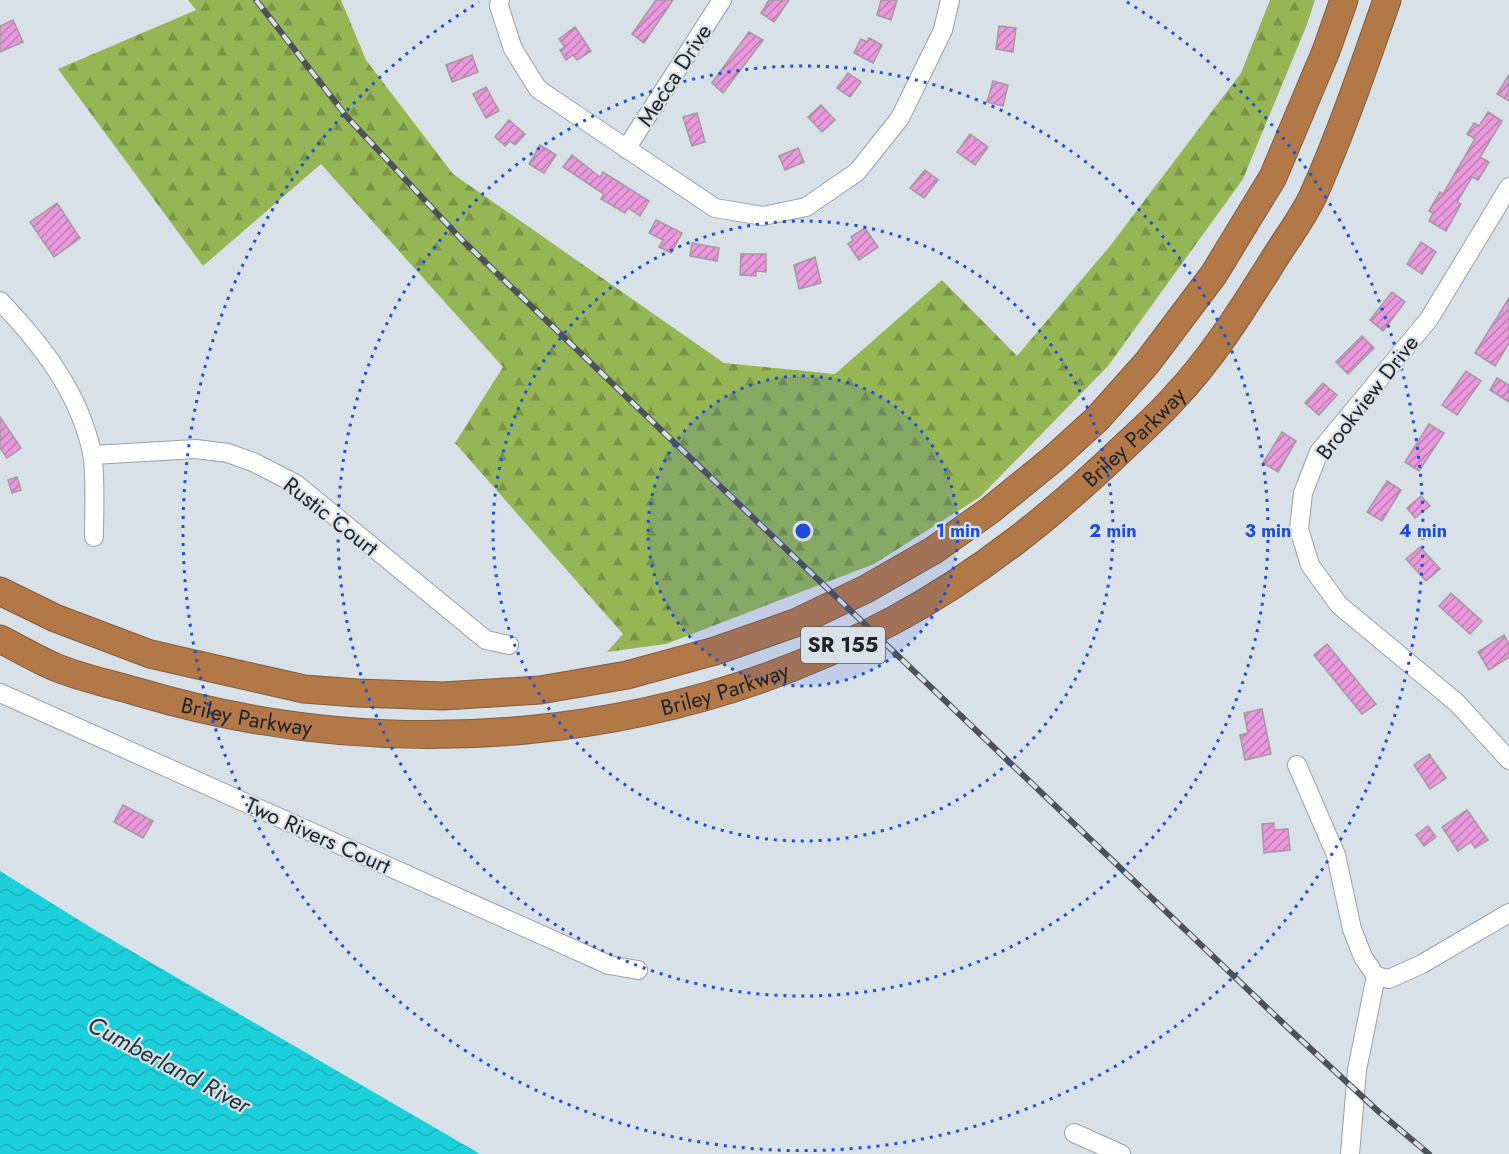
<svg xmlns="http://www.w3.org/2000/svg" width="1509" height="1154" viewBox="0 0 1509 1154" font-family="Jost,sans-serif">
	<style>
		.forest { fill: url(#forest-firs) }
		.water { fill: url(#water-waves) }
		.building { fill: url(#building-hatch); stroke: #a29aa0; stroke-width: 1.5 }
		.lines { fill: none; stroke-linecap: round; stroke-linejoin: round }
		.minor-casing { stroke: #99a1a8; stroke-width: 20 }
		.highway-casing { stroke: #805b3c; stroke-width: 29 }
		.minor { stroke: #fff; stroke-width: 18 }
		.highway { stroke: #b37847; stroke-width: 27 }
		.rail-casing { stroke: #4e5256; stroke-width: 6 }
		.rail { stroke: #d9e1e8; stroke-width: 4; stroke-dasharray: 11; stroke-linecap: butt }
		.ring { fill: none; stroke: #1d4ed8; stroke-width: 3; stroke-dasharray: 3 6 }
		.labels { text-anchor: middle; stroke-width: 4.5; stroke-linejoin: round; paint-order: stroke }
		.shield { fill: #d9e1e8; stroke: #585d61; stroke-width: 1.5 }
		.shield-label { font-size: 21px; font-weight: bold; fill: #212427 }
		.street-label { font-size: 22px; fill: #212427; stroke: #d9e1e8 }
		.water-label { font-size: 24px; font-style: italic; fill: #1c3638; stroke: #d9e1e8 }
		.centre { fill: #1d4ed8; stroke: #d9e1e8; stroke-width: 3 }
		.ring-label { font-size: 18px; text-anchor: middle; font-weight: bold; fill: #1d4ed8; stroke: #d9e1e8; stroke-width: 4.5; stroke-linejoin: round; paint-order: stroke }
	</style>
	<defs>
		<pattern id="forest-firs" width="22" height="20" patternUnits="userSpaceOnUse" patternTransform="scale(1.5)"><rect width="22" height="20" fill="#96b656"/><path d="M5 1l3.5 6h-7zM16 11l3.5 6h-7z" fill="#7a9447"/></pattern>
		<pattern id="water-waves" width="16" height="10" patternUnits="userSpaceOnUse" patternTransform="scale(1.5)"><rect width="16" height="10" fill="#1bd0db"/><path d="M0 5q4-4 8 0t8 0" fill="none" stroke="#18b2bc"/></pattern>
		<pattern id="building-hatch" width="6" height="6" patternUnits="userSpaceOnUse" patternTransform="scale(1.5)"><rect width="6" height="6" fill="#ea98dc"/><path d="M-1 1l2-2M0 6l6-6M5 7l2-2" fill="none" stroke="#bd7cb2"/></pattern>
	</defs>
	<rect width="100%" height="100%" fill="#d9e1e8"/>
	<path class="forest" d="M188,0H341L366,60L453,174L724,363L835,374L942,280L1017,356L1110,246L1241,73L1270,0H1315L1306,27L1243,179L1108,366L980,497L874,564L666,644L607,652L623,634L455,443L503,367L321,164L203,266L58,69L196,10Z"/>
	<path class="water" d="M0,871L95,930L480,1154H0Z"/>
	<g class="building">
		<path d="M656,0H673L644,43L632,34Z"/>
		<path d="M769,0H789L774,22L761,13Z"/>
		<path d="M881,0H897L891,20L877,15Z"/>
		<path d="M13,20L23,42L0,52V26Z"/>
		<path d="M999,26L1016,28L1013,52L996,49Z"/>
		<path d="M575,27L591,51L577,60L573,55L566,60L560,50L565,47L559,39Z"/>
		<path d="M749,32L763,40L723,93L712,83Z"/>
		<path d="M869,38L882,45L873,63L854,53L861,39L867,42Z"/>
		<path d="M472,55L478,72L452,82L446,65Z"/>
		<path d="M848,73L861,82L850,97L837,88Z"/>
		<path d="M1509,75V101L1497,94Z"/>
		<path d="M993,81L1008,85L1003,106L987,102Z"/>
		<path d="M486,87L499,111L486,118L473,94Z"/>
		<path d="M821,105L835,120L822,132L808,117Z"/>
		<path d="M1488,112L1502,121L1480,157L1489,162L1478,180L1472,177L1457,202L1461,204L1446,231L1429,221L1433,213L1429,211L1440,192L1443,194L1475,139L1467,134L1474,123L1479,126Z"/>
		<path d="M697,113L705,142L692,146L683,117Z"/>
		<path d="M509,120L525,134L515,145L510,141L505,146L495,137Z"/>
		<path d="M970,134L988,147L975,165L957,152Z"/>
		<path d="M540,145L556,155L544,173L529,164Z"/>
		<path d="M798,148L804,162L785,170L779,156Z"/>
		<path d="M572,155L600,177L603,172L649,201L640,216L628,208L625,213L601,199L604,194L563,167Z"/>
		<path d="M925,170L938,180L924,198L910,188Z"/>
		<path d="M57,203L80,238L54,257L30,222Z"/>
		<path d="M656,220L682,233L671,253L659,247L663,240L649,233Z"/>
		<path d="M865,228L878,247L859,260L848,244L853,240L851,237Z"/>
		<path d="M1421,242L1436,252L1422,274L1407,264Z"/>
		<path d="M692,243L719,248L717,261L690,256Z"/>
		<path d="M741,254H766V272L756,271V276L740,275Z"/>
		<path d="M815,257L821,283L799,289L794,265Z"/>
		<path d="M1392,292L1405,302L1383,331L1370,320Z"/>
		<path d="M1509,298V343L1495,366L1475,353Z"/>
		<path d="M1362,336L1374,348L1348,374L1336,362Z"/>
		<path d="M1466,371L1481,381L1457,415L1442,405Z"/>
		<path d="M1497,378L1509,385V402L1490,390Z"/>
		<path d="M1323,383L1337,395L1319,415L1305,403Z"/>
		<path d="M0,417L21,448L7,458L0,448Z"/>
		<path d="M1429,424L1444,433L1419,471L1405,462Z"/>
		<path d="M1282,432L1296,441L1278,472L1263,463Z"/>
		<path d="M17,477L21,490L12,493L8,480Z"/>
		<path d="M1387,481L1401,490L1382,521L1367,512Z"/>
		<path d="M1421,496L1430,506L1415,518L1407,508Z"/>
		<path d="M1420,547L1440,569L1426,581L1406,559Z"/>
		<path d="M1451,593L1482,621L1470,634L1439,606Z"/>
		<path d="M1504,635L1509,644V657L1489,670L1478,652Z"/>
		<path d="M1327,644L1376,704L1362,714L1314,655Z"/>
		<path d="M1262,709L1271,754L1245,760L1240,735L1248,733L1244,713Z"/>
		<path d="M1429,754L1446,778L1430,789L1414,765Z"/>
		<path d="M123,805L153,821L143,838L114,822Z"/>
		<path d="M1467,810L1488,840L1475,848L1471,842L1458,851L1442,827Z"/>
		<path d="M1274,823V830L1288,829L1290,850L1264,853L1262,824Z"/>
		<path d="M1428,826L1436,837L1424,846L1416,835Z"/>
	</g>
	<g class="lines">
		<g class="minor-casing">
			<g id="minor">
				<path d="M500,0L499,6L513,49L538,89L715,208L763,216L806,207L857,172L900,118L943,30L950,0"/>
				<path d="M626,149L722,0"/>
				<path d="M1509,187L1429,319L1319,452L1303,493L1299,529L1310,565L1339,605L1457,703L1509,760"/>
				<path d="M0,301C42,345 79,392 92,453C96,473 94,514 94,537"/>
				<path d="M93,455L196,449L228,453L253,462L296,484L486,640L509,645"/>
				<path d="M0,693L609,965L638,970"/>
				<path d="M1297,765L1336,855L1352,929L1363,957L1376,976L1389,979L1422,964L1509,913"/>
				<path d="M1074,1133L1121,1154"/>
				<path d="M1350,1154L1357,1070L1376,976"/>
			</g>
		</g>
		<g class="highway-casing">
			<g id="highway">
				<path d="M0,591L55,618L150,654L304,689L357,693L443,696L540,690L627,675L715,651L795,623L866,589L934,550L989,511L1053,459L1097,419L1147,363L1214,274L1273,177L1326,51L1344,0"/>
				<path id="s1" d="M0,639C18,648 36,659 55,667C81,678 111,684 138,692C387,766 664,744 894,620C980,574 1054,514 1124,447C1141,431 1159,415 1174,398C1214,356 1245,305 1276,256C1288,237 1303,217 1313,196C1341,133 1364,66 1387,0"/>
			</g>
		</g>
		<use href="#minor" class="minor"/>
		<use href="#highway" class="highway"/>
		<g class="rail-casing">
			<path id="rail" d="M256,0L347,117L462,240L1285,1025L1379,1112L1429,1154"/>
		</g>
		<use href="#rail" class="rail"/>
	</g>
	<circle cx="803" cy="531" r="155" fill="#1d4ed8" fill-opacity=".12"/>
	<g class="ring">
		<circle cx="803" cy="531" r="155"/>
		<circle cx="803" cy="531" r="310"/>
		<circle cx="803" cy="531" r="465"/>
		<path d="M1127 2A620 620 0 1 1 479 2"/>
	</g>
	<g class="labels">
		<rect class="shield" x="801" y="627" width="84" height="36" rx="4.5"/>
		<g class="shield-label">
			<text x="843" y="652">SR 155</text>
		</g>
		<g class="street-label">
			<text transform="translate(674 75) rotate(-57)" y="8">Mecca Drive</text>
			<text transform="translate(1367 397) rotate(-52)" y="8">Brookview Drive</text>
			<text dy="8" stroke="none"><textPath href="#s1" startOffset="1230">Briley Parkway</textPath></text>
			<text transform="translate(331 516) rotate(38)" y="8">Rustic Court</text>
			<text dy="8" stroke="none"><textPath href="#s1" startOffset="744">Briley Parkway</textPath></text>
			<text dy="8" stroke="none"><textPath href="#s1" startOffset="260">Briley Parkway</textPath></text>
			<text transform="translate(318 835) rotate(24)" y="8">Two Rivers Court</text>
		</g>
		<g class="water-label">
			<text transform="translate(169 1065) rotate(28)" y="8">Cumberland River</text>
		</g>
	</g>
	<circle cx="803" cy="531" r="9" class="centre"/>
	<g class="ring-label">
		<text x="958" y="537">1 min</text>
		<text x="1113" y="537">2 min</text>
		<text x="1268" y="537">3 min</text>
		<text x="1423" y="537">4 min</text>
	</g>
</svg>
